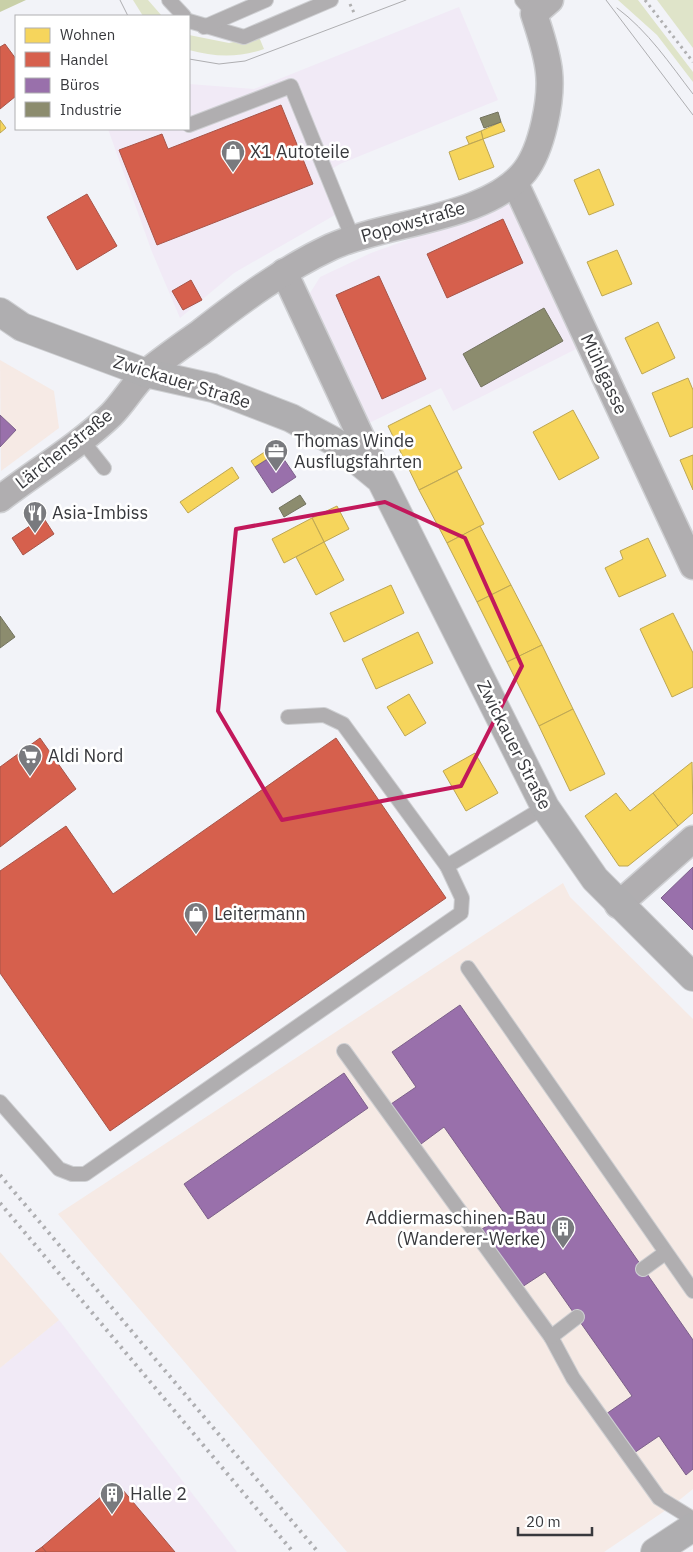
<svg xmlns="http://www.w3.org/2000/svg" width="693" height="1552" viewBox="0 0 693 1552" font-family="'IBM Plex Sans',sans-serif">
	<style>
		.commercial { fill: #f1eaf6 }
		.industrial { fill: #f6eae5 }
		.green { fill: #dfe4c9 }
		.forest { fill: #c9d0a8 }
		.homes { fill: #f6d55c; stroke: #bda653 }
		.shops { fill: #d6604d; stroke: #a75448 }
		.offices { fill: #9970ab; stroke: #7c608a }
		.industry { fill: #8c8c6e; stroke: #73735f }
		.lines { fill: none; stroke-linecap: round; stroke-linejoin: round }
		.lane-casing { stroke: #cecfd2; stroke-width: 16 }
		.street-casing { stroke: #cecfd2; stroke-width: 29 }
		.secondary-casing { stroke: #cecfd2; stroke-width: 30 }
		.path { stroke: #b0b0b1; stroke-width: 3; stroke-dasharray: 2.5 4; stroke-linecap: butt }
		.lane { stroke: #b0aeb0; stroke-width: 14 }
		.street { stroke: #b0aeb0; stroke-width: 26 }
		.secondary { stroke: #afaeb0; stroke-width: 28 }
		.tram { stroke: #aeaeb1; stroke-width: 1 }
		.rail { stroke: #aeaeb1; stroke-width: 4; stroke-dasharray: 2.5 5; stroke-linecap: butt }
		.marked { fill: none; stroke: #c2185b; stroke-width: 4; stroke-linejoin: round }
		.labels { text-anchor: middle; stroke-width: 5; stroke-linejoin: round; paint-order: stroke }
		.poi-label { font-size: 18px; fill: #38393d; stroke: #fff; text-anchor: start }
		.street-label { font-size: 18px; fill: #38393d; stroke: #fff }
	</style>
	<rect width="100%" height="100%" fill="#f2f3f8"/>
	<g class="commercial">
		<path d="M459,7L498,100L340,164L319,177L335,215L234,273L180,318L152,252L108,129H189V84L254,89Z"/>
		<path d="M516,201L582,346L453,411L441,388L365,425L307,298L320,277L371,253Z"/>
		<path d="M59,1320L237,1552H0V1368Z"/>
	</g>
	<g class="industrial">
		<path d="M0,360L54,391L59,428L1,471Z"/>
		<path d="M563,883L570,897L693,1019V1489L672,1506L604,1552H347L58,1214Z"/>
		<path d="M0,1252L59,1320L0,1368Z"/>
	</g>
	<g class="green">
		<path d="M133,0H148L162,16H143Z"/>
		<path d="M618,0H638L693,72V82L657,35Z"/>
		<path d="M657,0H693V48Z"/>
		<path d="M189,35L229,43L259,37L264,49C239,58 214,57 189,50Z"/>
	</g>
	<path class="forest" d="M0,0H26L0,12Z"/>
	<g class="homes">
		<path d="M0,120L6,128L0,133Z"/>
		<path d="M501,122L505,131L483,139L481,131Z"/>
		<path d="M481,131L483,139L469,144L466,137Z"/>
		<path d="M483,139L494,167L459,180L449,152Z"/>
		<path d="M599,169L614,205L589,215L574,180Z"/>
		<path d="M617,250L632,284L602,296L587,262Z"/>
		<path d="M658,322L675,358L642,374L625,338Z"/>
		<path d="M688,378L693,390V427L670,437L652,393Z"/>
		<path d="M430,405L462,468L419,490L388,426Z"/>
		<path d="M573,410L599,458L559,480L533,432Z"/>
		<path d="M266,451L270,457L255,467L251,461Z"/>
		<path d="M693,455V490L680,460Z"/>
		<path d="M232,467L239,478L188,513L180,502Z"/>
		<path d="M457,471L484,524L447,543L419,490Z"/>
		<path d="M337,506L349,529L324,542L312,518Z"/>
		<path d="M312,518L324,542L284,563L272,539Z"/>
		<path d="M480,526L511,585L477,602L447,543Z"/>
		<path d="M648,538L666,576L619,597L605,568L623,559L620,551Z"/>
		<path d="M324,542L344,580L316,595L296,557Z"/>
		<path d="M391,585L404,613L344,642L330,613Z"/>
		<path d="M511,585L542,645L507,662L477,602Z"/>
		<path d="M673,613L693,653V687L672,697L640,629Z"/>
		<path d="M418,632L433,663L376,689L362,659Z"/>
		<path d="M542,645L573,709L539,726L507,662Z"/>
		<path d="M409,694L426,723L405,736L387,707Z"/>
		<path d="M573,709L605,774L570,791L539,726Z"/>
		<path d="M475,753L498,793L466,811L443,771Z"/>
		<path d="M692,762L693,813L678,826L653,793Z"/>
		<path d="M616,793L630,811L653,793L678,826L628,866H619L585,816Z"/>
	</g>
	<g class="shops">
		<path d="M5,44L16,59V96L0,109V47Z"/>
		<path d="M281,105L313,184L157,245L119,150L162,134L168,149Z"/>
		<path d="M87,194L117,246L77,270L47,217Z"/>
		<path d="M503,219L523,263L447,298L427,254Z"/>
		<path d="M379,276L426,379L382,399L336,295Z"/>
		<path d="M191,280L202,300L183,310L172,291Z"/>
		<path d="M43,517L54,534L23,555L12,538Z"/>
		<path d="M40,738L76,789L0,847V767Z"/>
		<path d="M336,738L446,898L110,1131L0,973V871L66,826L113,894Z"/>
		<path d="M117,1483L175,1552H46L42,1547Z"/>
		<path d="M42,1547L46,1552H35Z"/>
	</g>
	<g class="offices">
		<path d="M0,415L16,430L0,447Z"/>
		<path d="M279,452L296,477L272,493L255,467Z"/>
		<path d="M693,867V930L661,898Z"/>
		<path d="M460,1005L693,1340V1469L686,1475L659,1436L634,1453L606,1414L632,1396L545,1272L522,1287L482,1229L505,1214L444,1127L421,1144L391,1104L416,1087L392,1052Z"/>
		<path d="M344,1073L368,1108L208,1219L184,1184Z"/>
	</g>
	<g class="industry">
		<path d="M498,112L501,122L484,128L480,118Z"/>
		<path d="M544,308L563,341L481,387L463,354Z"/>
		<path d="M300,495L306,504L284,517L279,508Z"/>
		<path d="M0,616L15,637L0,648Z"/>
	</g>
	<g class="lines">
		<g class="lane-casing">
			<g id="lane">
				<path d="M169,0L184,16"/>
				<path d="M522,0L534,14"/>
				<path d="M189,21L244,37L331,0"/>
				<path d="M204,27L266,0"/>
				<path d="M189,125L291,86L353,239"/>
				<path d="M81,439L104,468"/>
				<path d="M447,866L545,807"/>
				<path d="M468,968L693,1291"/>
				<path d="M344,1051L551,1337L573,1378L659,1498L693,1519"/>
				<path d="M0,1102L59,1169L72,1174H85L461,913L462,898L447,866L343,724L324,715L288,717"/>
				<path d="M643,1269L665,1253"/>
				<path d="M551,1337L577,1317"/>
			</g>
		</g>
		<g class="street-casing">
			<g id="street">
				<path d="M515,183L693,566"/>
				<path d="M284,272L381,480"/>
				<path d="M0,499C35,472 80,445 111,415C124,402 133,385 147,372C164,358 183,345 201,332C242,300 284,269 331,247C386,222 488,219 525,171C542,149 552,99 549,72C547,52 540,33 534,14L550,0"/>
				<path d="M618,905L693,839"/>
			</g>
		</g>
		<g class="secondary-casing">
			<g id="secondary">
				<path d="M0,312L22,327L146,373L213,388L291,418L335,442L381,480L545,807L595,879L693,977"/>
				<path d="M655,1552L693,1527"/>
			</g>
		</g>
		<g class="path">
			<path d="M645,0L693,62"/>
			<path d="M350,4L355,15"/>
		</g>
		<use href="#lane" class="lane"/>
		<use href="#street" class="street"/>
		<use href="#secondary" class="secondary"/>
		<g class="tram">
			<path d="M120,0L128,16"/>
			<path d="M606,0L693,115"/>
			<path d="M617,8C648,31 670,64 693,94"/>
			<path d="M189,59L219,64L245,61L406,0"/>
		</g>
		<g class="rail">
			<path d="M0,1175L318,1552"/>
			<path d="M0,1203L293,1552"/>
		</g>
	</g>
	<path class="marked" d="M385,502L465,538L522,666L461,786L282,820L218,711L236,529Z"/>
	<defs>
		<g id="shop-pin" transform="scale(1.25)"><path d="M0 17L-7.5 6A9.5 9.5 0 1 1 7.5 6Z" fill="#797a7e" stroke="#fff"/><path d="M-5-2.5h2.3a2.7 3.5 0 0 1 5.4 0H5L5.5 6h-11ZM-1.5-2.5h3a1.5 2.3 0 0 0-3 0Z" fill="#fff"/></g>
		<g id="office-pin" transform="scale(1.25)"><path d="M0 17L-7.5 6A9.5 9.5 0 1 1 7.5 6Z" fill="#797a7e" stroke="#fff"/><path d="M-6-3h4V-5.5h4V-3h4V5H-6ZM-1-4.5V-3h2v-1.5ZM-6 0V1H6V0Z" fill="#fff"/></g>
		<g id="restaurant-pin" transform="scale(1.25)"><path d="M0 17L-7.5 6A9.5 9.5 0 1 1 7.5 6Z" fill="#797a7e" stroke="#fff"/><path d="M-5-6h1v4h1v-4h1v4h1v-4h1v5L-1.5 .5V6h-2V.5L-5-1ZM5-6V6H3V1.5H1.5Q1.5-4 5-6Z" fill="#fff"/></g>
		<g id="supermarket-pin" transform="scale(1.25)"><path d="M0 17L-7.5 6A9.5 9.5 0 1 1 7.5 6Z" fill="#797a7e" stroke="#fff"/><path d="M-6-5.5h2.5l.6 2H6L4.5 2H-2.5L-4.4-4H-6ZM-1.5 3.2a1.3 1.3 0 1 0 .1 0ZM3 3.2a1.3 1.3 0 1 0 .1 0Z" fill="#fff"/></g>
		<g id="building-pin" transform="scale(1.25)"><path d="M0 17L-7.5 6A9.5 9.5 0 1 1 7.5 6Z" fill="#797a7e" stroke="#fff"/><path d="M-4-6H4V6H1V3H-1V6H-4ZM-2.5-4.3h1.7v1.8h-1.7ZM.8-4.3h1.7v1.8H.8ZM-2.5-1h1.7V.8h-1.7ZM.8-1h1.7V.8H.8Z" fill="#fff"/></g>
	</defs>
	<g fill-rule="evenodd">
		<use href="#shop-pin" x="233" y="152"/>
		<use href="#office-pin" x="276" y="451"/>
		<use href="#restaurant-pin" x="35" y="513"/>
		<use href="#supermarket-pin" x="30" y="756"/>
		<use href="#shop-pin" x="196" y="914"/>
		<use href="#building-pin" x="563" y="1228"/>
		<use href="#building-pin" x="112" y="1494"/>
	</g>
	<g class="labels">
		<g class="poi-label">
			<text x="250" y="158">X1 Autoteile</text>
			<text x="294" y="447">Thomas Winde<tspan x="294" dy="21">Ausflugsfahrten</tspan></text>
			<text x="52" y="519">Asia-Imbiss</text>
			<text x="48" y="762">Aldi Nord</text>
			<text x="214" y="920">Leitermann</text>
			<text x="546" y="1224" text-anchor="end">Addiermaschinen-Bau<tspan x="546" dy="21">(Wanderer-Werke)</tspan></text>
			<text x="130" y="1500">Halle 2</text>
		</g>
		<g class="street-label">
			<text transform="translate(413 222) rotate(-16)" y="6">Popowstraße</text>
			<text transform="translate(604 374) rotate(65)" y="6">Mühlgasse</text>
			<text transform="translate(182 382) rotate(17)" y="6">Zwickauer Straße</text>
			<text transform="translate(64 449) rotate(-38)" y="6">Lärchenstraße</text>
			<text transform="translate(514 745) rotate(63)" y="6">Zwickauer Straße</text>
		</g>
	</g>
	<rect x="15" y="15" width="175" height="115" fill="#ffffff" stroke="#afb0b1"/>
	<rect x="25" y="28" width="25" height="15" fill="#f6d55c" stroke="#afb0b1"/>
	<text x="60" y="40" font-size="15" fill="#38393d">Wohnen</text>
	<rect x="25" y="52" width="25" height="15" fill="#d6604d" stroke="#afb0b1"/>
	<text x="60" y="65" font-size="15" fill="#38393d">Handel</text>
	<rect x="25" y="78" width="25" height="15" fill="#9970ab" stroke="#afb0b1"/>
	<text x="60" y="90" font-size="15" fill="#38393d">Büros</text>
	<rect x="25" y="102" width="25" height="15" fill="#8c8c6e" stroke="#afb0b1"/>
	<text x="60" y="115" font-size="15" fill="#38393d">Industrie</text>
	<path d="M518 1527v8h74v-8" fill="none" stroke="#38393d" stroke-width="2.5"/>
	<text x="526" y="1527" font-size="15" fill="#38393d" stroke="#ffffff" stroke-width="4" paint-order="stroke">20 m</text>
</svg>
